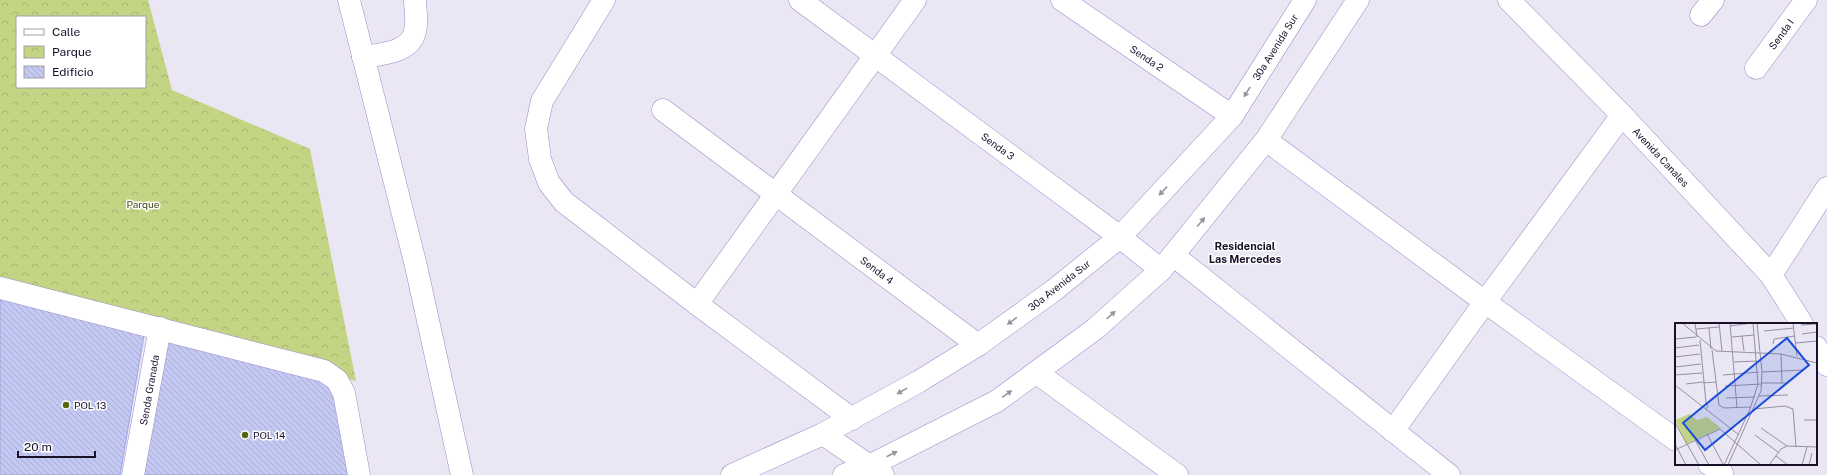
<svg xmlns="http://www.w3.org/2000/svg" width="1827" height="475" viewBox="0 0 1827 475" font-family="'Public Sans',sans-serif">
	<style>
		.park { fill: url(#park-crowns); fill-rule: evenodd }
		.building { fill: url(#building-back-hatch); stroke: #9ea4e8 }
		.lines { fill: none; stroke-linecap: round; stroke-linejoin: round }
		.street-casing { stroke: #9f89cb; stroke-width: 23 }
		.secondary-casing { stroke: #9f89cb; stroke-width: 23 }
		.street { stroke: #fff; stroke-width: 22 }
		.secondary { stroke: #fff; stroke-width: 22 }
		.oneway { fill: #98939f }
		.poi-dot { fill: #57660c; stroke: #fff; stroke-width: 1.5 }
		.labels { text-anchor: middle; stroke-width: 3; stroke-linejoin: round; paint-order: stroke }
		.street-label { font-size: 10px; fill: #191029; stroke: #fff }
		.park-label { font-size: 10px; fill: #414a1b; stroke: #fff }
		.poi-label { font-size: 10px; fill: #191029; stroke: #fff; text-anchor: start }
		.neighbourhood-label { font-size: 11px; font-weight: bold; fill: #191029; stroke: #fff }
		.inset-road { fill: none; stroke: #9690a3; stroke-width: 1 }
		.view { fill: #1d4ed8; fill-opacity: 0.15; stroke: #1d4ed8; stroke-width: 2 }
		.inset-edge { fill: none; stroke: #191029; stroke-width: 2 }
	</style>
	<defs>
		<pattern id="park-crowns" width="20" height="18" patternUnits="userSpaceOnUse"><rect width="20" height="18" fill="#c3d583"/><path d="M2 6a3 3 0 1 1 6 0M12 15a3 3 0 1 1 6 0" fill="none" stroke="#a7b671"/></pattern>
		<pattern id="building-back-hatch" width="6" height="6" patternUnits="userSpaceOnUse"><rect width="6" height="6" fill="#c4c9f3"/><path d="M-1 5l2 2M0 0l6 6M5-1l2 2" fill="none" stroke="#a8acd0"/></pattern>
	</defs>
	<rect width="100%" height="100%" fill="#eae6f4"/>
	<path class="park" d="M0,0H148L172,90L310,149L356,381L0,288ZM17,17H145V87H17Z"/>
	<g class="building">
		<path d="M0,298L144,335L120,475H0Z"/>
		<path d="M168,340L322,381L334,394L349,475H141Z"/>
	</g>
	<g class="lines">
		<g class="street-casing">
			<g id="street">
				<path d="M349,0L416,266L462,475"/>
				<path d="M604,0L542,101L536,129L540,159L549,183L564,202L697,304L852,419"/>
				<path d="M800,0L1120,237L1161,270"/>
				<path d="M1062,0L1232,116"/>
				<path d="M1701,15L1713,0"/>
				<path d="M363,57C380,54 411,53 415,31C418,21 415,10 415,0"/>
				<path d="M1756,68L1806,0"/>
				<path d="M663,110L978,345"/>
				<path d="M1266,140L1485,302L1676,440"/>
				<path d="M1173,255L1449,475"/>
				<path d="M1771,275L1827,188"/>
				<path d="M0,288L324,371L337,380L344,393L359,475"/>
				<path d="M697,304L915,0"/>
				<path d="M1037,373L1177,475"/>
				<path d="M1393,431L1485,302L1622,115"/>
				<path d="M823,434L883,475"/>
				<path d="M1709,464L1722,473"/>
				<path d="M133,475L160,328"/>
			</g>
		</g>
		<g class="secondary-casing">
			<g id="secondary">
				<path d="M1509,0L1622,115L1771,275L1802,324"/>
				<path d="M1816,347L1827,365"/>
				<path d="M732,475L823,434L918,382L978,345L1053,291L1120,237L1232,116L1305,0"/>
				<path d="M844,475L869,466L997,401L1095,329L1161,270L1266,140L1358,0"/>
			</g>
		</g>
		<use href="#street" class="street"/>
		<use href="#secondary" class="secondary"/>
	</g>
	<defs><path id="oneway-solid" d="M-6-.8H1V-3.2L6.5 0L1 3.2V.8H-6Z"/></defs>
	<g class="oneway">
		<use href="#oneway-solid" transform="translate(1247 92) rotate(122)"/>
		<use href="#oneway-solid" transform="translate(1163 191) rotate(133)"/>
		<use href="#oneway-solid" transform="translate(1201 222) rotate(-50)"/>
		<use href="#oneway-solid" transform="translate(1111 315) rotate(-42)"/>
		<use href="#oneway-solid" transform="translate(1012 321) rotate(144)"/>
		<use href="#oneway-solid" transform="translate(902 391) rotate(151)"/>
		<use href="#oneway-solid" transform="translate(1007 394) rotate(-35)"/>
		<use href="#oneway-solid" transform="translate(892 454) rotate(-27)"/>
	</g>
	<g class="poi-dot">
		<circle cx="66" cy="405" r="4"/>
		<circle cx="245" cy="435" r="4"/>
	</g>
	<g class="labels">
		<g class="street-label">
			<text transform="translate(1781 34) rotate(-54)" y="4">Senda I</text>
			<text transform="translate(1275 47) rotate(-58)" y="4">30a Avenida Sur</text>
			<text transform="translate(1147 58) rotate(34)" y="4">Senda 2</text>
			<text transform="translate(998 146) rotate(36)" y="4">Senda 3</text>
			<text transform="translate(1661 157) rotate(47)" y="4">Avenida Canales</text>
			<text transform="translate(877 270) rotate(37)" y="4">Senda 4</text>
			<text transform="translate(1059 285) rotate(-38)" y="4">30a Avenida Sur</text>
			<text transform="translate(149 390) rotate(-80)" y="4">Senda Granada</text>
		</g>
		<g class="park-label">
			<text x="143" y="208">Parque</text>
		</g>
		<g class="poi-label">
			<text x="74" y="409">POL 13</text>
			<text x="253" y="439">POL 14</text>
		</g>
		<g class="neighbourhood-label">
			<text x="1245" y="250">Residencial<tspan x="1245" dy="13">Las Mercedes</tspan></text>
		</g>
	</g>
	<g transform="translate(1675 323)">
		<rect width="142" height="142" fill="#eae6f4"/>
		<path d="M14,91L22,97L32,94L46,105L11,121L0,97Z" fill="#c3d583"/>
		<path class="inset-road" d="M7,0L41,28L106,31L142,40M20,0L22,14M44,0L47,28M55,0L62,85M118,0L122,33M126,2L142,1M55,3L77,0M34,5L36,26M21,6L44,4M89,8L119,5M127,11L142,9M67,13L69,28M57,14L79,12M0,16L21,14M25,17L31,80L33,83L31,86M121,20L142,18M98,21L99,16L120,13M0,25L24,22M37,27L44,82L49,85L76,84M106,31L107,60M0,34L25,31M59,39L82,38M0,44L26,41M87,49L128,47M0,52L27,50M48,52L84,49M28,60L41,59M87,60H113M11,61L28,59M0,62L64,112M50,63L87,61M84,73L113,72M51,75L80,74M79,86L110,83L118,86L121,124M129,97H142M0,100L24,142M86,105L112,123M32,111L48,141M80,112L103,129M20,117L34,142M0,121L11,142M0,127L45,106L86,142M101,133L113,142M49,142L75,86L83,61L78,0M53,142L86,68L87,49L82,0M94,142L106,126L112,123L142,124M127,142L132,124M134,142L137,130"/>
		<path class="view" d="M112,15L134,42L30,127L8,100Z"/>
		<rect width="142" height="142" class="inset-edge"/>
	</g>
	<rect x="16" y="16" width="130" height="72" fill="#ffffff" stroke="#a39fa9"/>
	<rect x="24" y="29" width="20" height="6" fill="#ffffff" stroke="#a39fa9"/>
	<text x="52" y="36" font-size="12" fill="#191029">Calle</text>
	<rect x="24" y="46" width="20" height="12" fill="url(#park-crowns)" stroke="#a39fa9"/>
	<text x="52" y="56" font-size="12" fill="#191029">Parque</text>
	<rect x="24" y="66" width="20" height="12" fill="url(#building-back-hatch)" stroke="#a39fa9"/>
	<text x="52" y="76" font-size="12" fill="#191029">Edificio</text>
	<path d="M18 451v6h77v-6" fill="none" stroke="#191029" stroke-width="2"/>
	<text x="24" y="451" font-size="12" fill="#191029" stroke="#ffffff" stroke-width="3" paint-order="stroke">20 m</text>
</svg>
